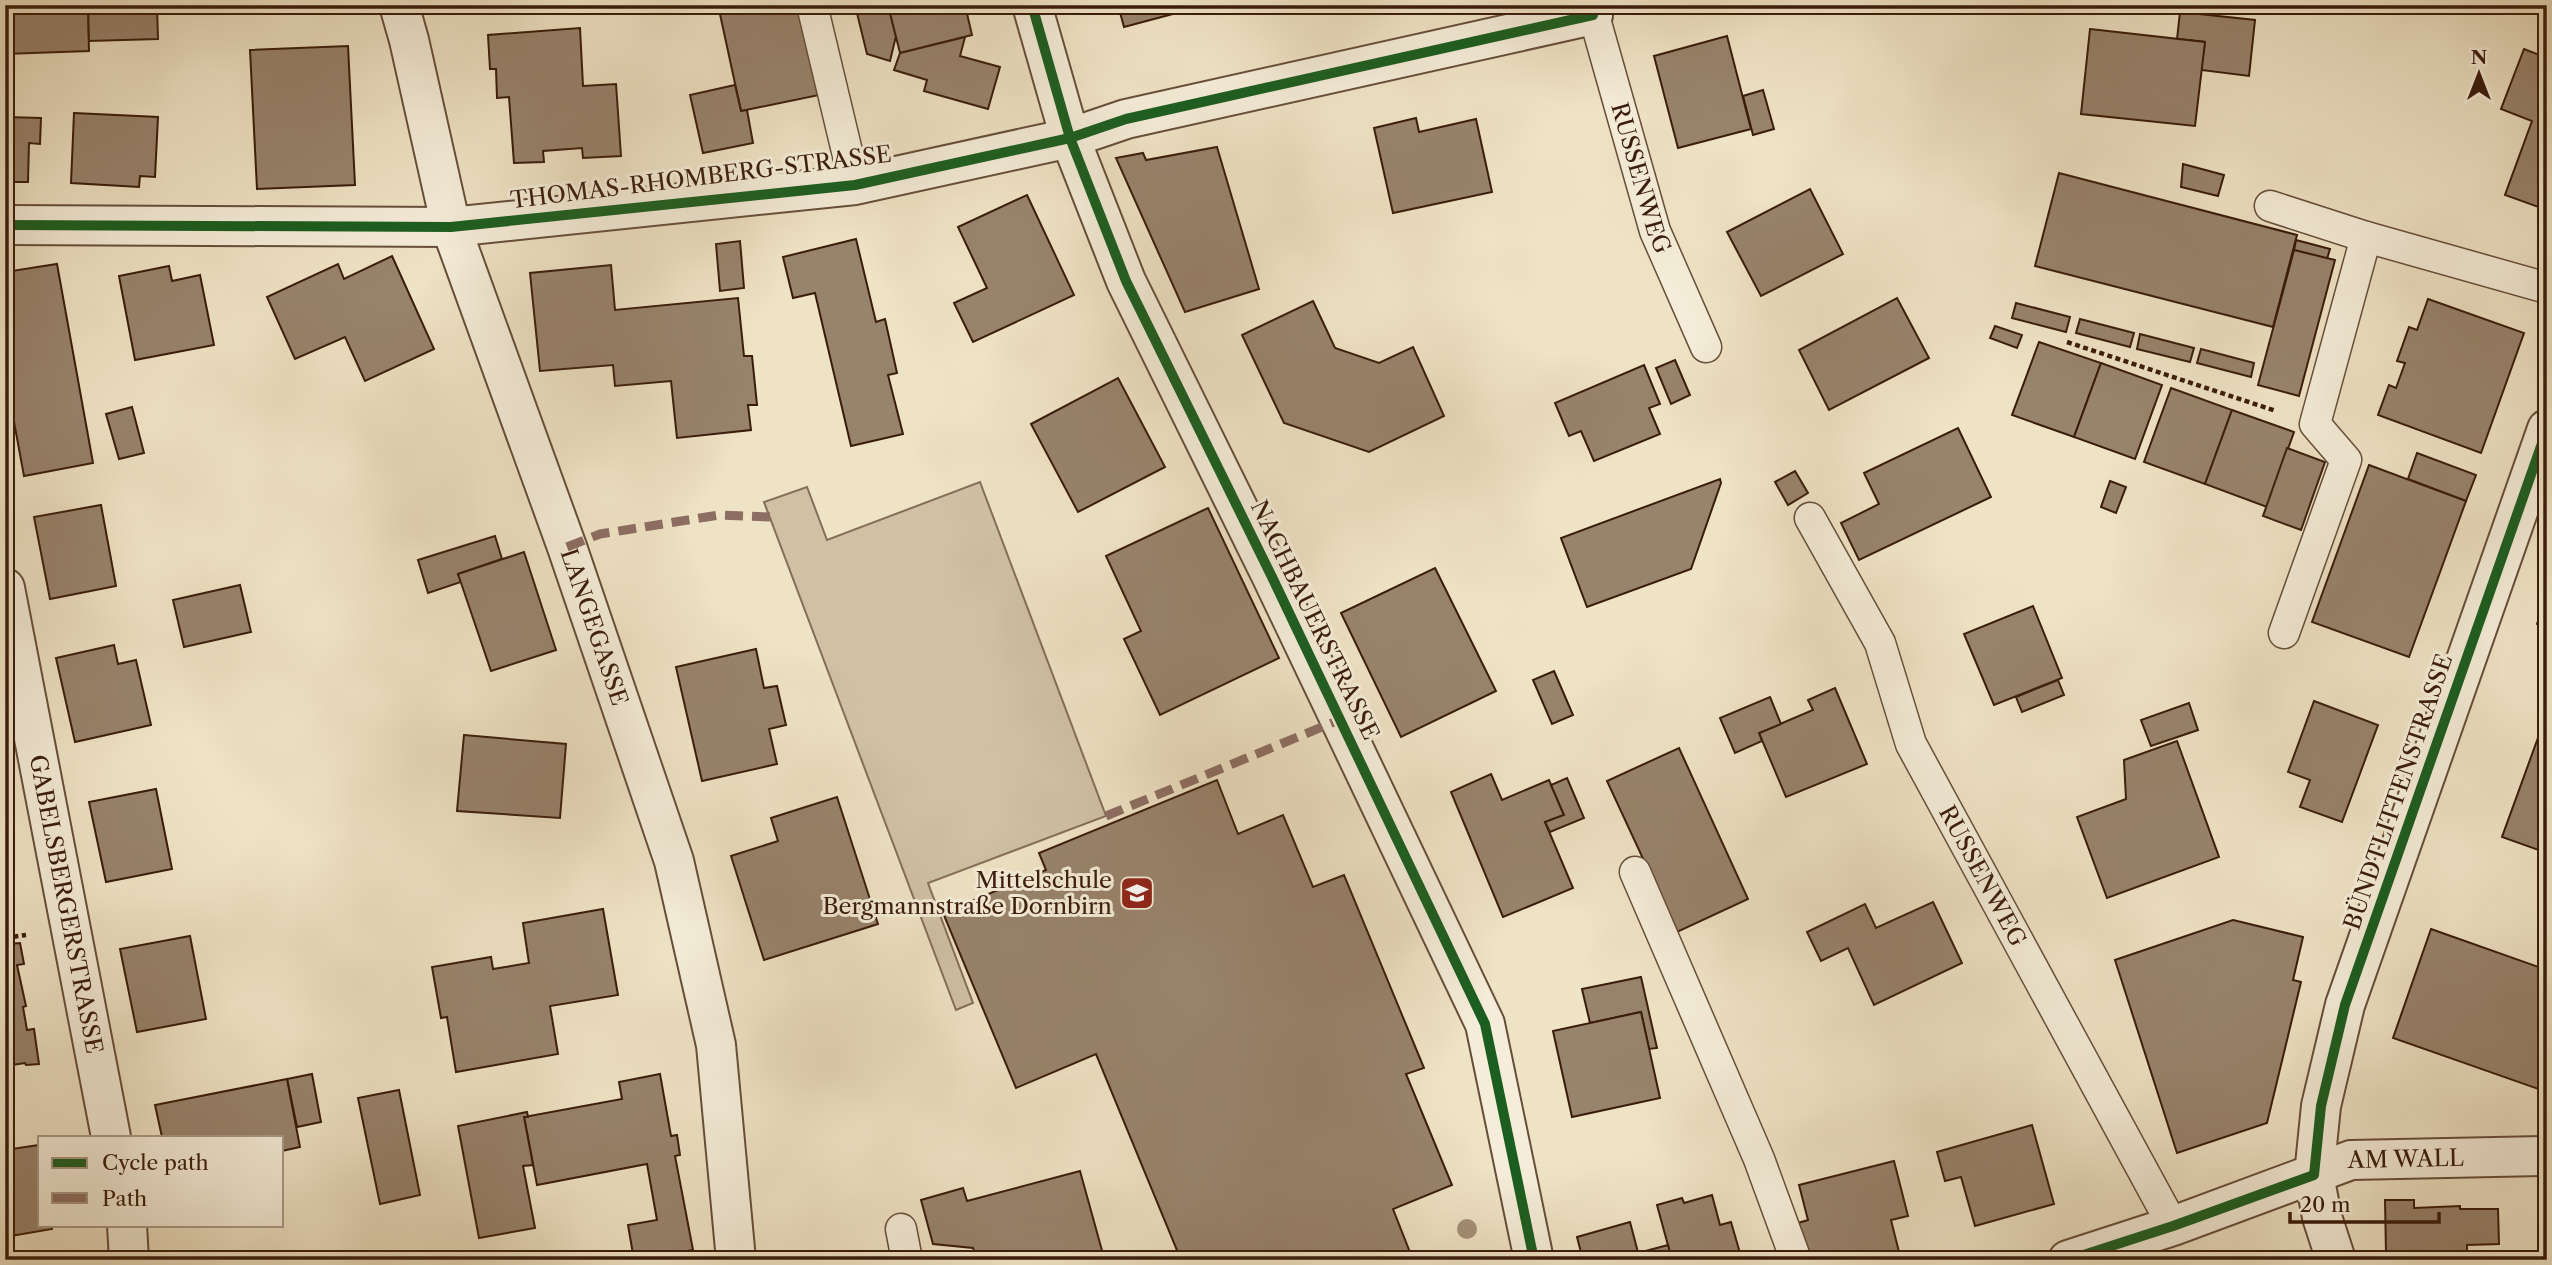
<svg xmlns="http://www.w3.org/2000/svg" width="2552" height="1265" viewBox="0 0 2552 1265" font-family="'Libre Caslon Text',serif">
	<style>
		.green { fill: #d0c1a5; stroke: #856e58; stroke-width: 2 }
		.building { fill: #98836c; stroke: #3a1c0b; stroke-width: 2 }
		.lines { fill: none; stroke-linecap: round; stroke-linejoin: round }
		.service-casing { stroke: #674e3a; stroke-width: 33 }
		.minor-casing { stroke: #674e3a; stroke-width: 42 }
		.path { stroke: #3a1c0b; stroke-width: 4.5; stroke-dasharray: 5 3.5; stroke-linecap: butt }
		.service { stroke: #f5edd9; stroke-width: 30 }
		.minor { stroke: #f5edd9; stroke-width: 38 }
		.quiet { stroke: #8d6e63; stroke-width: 9; stroke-dasharray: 18 9; stroke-linecap: butt }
		.cycleway-casing { stroke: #f5edd9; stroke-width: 15 }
		.cycleway { stroke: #1b5e20; stroke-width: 10 }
		.tree { fill: #a49178 }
		.labels { text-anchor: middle; stroke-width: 6; stroke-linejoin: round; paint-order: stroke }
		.street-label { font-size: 23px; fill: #3a1c0b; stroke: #f5edd9 }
		.poi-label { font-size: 23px; fill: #3a1c0b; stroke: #f5edd9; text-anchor: end }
	</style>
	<rect width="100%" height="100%" fill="#efe3c5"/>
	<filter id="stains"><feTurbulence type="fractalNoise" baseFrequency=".00286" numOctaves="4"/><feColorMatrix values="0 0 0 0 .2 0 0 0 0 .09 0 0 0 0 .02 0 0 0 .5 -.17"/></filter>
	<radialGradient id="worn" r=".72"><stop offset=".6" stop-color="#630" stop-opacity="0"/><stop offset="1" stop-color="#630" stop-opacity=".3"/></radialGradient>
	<path class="green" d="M980,482L1106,816L928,883L973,1003L956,1010L764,502L807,487L827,540Z"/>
	<g class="building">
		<path d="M5,5H88L89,51L5,54Z"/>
		<path d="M88,5H157L158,39L89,41Z"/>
		<path d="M157,5H270L157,9Z"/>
		<path d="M718,5H800L819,95L741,111Z"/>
		<path d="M855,5H888L896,36L890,61L867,54Z"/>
		<path d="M888,5H965L972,35L900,53Z"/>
		<path d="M1118,5H1203V6L1124,27Z"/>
		<path d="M2180,12L2255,20L2249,76L2201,70L2205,42L2177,39Z"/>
		<path d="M580,28L583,86L616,84L621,156L583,158L582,148L543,151L544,162L514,163L509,97L497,98L496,69H490L488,35Z"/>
		<path d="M2090,29L2205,42L2195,126L2081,114Z"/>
		<path d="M1727,36L1751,129L1678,148L1654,56Z"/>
		<path d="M965,37L960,56L1000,67L988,109L924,91L927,80L894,70L900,53Z"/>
		<path d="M348,46L355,185L257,189L250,50Z"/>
		<path d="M2524,49L2547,58V210L2505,195L2532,121L2501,109Z"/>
		<path d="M735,85L741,111L747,110L753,143L703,153L690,95Z"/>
		<path d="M1763,90L1774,129L1753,135L1743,96Z"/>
		<path d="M5,94H10L9,117H5Z"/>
		<path d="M74,113L158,117L155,177L140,176L139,187L71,183Z"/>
		<path d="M5,117L41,118L40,144L29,143L28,182H5Z"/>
		<path d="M1416,118L1419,132L1476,119L1492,192L1393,213L1374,128Z"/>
		<path d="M1217,147L1259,289L1185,312L1116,158L1143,153L1146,160Z"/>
		<path d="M2183,164L2224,175L2218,196L2181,187Z"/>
		<path d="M2059,173L2297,235L2273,327L2035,266Z"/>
		<path d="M1810,189L1843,254L1761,296L1727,232Z"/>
		<path d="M1027,195L1074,295L973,342L954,303L987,288L958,227Z"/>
		<path d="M856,239L876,322L885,319L897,373L888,375L903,434L851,446L815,293L793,298L783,257Z"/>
		<path d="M2296,240L2330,249L2327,259L2294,250Z"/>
		<path d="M740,241L744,288L720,291L716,244Z"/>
		<path d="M2294,250L2335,260L2299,396L2258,385Z"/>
		<path d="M392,256L434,349L365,381L345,337L295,359L267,297L338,264L344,279Z"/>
		<path d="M57,264L93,463L24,476L5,373V272Z"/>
		<path d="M611,265L615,310L738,298L744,356H752L757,405H748L751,430L677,438L671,381L615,386L613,365L540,371L530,273Z"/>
		<path d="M169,266L172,281L200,275L214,345L135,360L119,276Z"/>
		<path d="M1897,298L1929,358L1829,410L1799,350Z"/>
		<path d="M2428,299L2524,333L2481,453L2378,415L2389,385L2396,388L2405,363L2397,361L2409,327L2417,330Z"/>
		<path d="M1313,301L1335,348L1379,363L1413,347L1444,416L1369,452L1284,423L1242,335Z"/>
		<path d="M2016,303L2070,317L2066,332L2012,318Z"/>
		<path d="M2080,319L2134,333L2130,347L2076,333Z"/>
		<path d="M1995,326L2022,335L2017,348L1990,338Z"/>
		<path d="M2140,334L2194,348L2190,362L2137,349Z"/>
		<path d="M2039,342L2101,363L2074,437L2012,415Z"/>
		<path d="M2201,349L2254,363L2251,377L2197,363Z"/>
		<path d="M1675,360L1690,395L1671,404L1656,368Z"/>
		<path d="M2101,363L2162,385L2135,459L2074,437Z"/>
		<path d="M1644,365L1660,404L1649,408L1660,434L1594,461L1581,431L1569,436L1555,403Z"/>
		<path d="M1118,378L1165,467L1078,512L1031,424Z"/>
		<path d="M2171,388L2232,410L2205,484L2144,462Z"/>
		<path d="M132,407L144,453L119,459L106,414Z"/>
		<path d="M2232,410L2294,432L2267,507L2205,484Z"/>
		<path d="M1958,428L1991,497L1859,560L1841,523L1879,504L1864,473Z"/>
		<path d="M2287,448L2325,462L2301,530L2263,516Z"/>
		<path d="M2417,453L2476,475L2466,501L2408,479Z"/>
		<path d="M2369,465L2466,501L2409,657L2312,622Z"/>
		<path d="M1795,471L1808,493L1788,505L1775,482Z"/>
		<path d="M1720,479L1721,483L1691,569L1587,607L1561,538Z"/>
		<path d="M2110,481L2126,487L2116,513L2101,507Z"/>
		<path d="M101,505L116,586L50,599L34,517Z"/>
		<path d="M1208,508L1279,658L1160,715L1124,639L1141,631L1106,556Z"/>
		<path d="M495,536L502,559L458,574L461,582L428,593L418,560Z"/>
		<path d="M524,552L556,650L491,671L458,574Z"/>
		<path d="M1435,568L1496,691L1401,737L1341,613Z"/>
		<path d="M240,585L251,632L184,647L173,600Z"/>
		<path d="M2547,597V628L2537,624Z"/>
		<path d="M2033,606L2062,678L1994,705L1964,634Z"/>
		<path d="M114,645L118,664L136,660L151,725L75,742L56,658Z"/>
		<path d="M756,649L764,688L777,686L786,725L769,729L777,764L702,781L676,667Z"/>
		<path d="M1554,671L1573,715L1552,724L1533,680Z"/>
		<path d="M2058,680L2064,695L2022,712L2016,697Z"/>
		<path d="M1835,688L1867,764L1786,797L1759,733L1813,710L1808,700Z"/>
		<path d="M1770,697L1781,724L1759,733L1762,741L1735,753L1720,718Z"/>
		<path d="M2314,701L2378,725L2342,822L2300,807L2310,780L2288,772Z"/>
		<path d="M2189,703L2198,730L2151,746L2141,720Z"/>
		<path d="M464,735L566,744L560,818L457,811Z"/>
		<path d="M2539,735L2547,738V853L2502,837Z"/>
		<path d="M2177,741L2219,857L2107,898L2077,817L2126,799L2124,760Z"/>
		<path d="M1679,748L1748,899L1677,932L1607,781Z"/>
		<path d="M1491,774L1502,800L1549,780L1564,815L1545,822L1573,888L1503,917L1451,792Z"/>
		<path d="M1567,778L1584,818L1550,832L1545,822L1564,815L1551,785Z"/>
		<path d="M1217,780L1238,834L1283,815L1313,887L1344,875L1424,1068L1406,1074L1452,1185L1393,1209L1413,1260H1181L1096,1054L1016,1088L943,913L1046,870L1039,853Z"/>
		<path d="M156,789L172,869L106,882L89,802Z"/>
		<path d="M837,797L878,924L764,960L731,856L778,841L771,818Z"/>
		<path d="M1933,902L1962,963L1874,1005L1848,948L1821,961L1807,932L1865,904L1876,928Z"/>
		<path d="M603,909L618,995L550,1006L558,1054L456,1072L447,1017L441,1018L432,967L491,957L493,969L529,963L523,923Z"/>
		<path d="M2233,920L2303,937L2293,980L2301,982L2267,1123L2177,1153L2115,960Z"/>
		<path d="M2431,929L2547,970V1092L2393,1038Z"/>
		<path d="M190,936L206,1019L137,1032L120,949Z"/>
		<path d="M20,943L24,964L17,965L26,1006L23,1007L27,1030L34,1029L39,1064L26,1065L25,1063L5,1066V947L8,944Z"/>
		<path d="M1641,977L1657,1048L1649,1049L1641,1012L1590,1023L1582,989Z"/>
		<path d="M1641,1012L1660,1098L1572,1117L1553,1031Z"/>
		<path d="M312,1074L321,1122L297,1127L287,1079Z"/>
		<path d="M660,1074L671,1136L677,1135L680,1155L675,1156L693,1250L634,1260L628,1225L657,1220L647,1164L537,1185L524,1117L622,1099L619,1082Z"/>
		<path d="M287,1079L300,1147L282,1151V1137H162L155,1105Z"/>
		<path d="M399,1090L420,1195L380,1204L358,1098Z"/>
		<path d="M527,1112L528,1117H524L533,1165L523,1166L535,1228L479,1238L458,1126Z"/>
		<path d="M2032,1125L2054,1204L1975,1226L1961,1177L1945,1181L1937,1152Z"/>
		<path d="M39,1145L40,1225H52V1229L5,1237V1150Z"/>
		<path d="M1894,1161L1908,1216L1891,1220L1901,1260H1807L1798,1223L1808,1220L1799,1185Z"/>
		<path d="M1080,1171L1103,1254L1083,1260H977L973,1248L933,1244L921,1200L963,1188L967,1201Z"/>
		<path d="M1712,1195L1720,1225L1731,1222L1742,1260H1672L1657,1205L1682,1198L1684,1203Z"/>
		<path d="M2385,1200H2414V1208L2460,1206V1209H2498L2499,1244L2467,1245V1260H2399V1253H2386Z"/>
		<path d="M1630,1222L1640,1260H1583L1577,1237Z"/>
		<path d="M1668,1245L1672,1260H1640L1638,1253Z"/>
		<path d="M2547,1255V1260H2483Z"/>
	</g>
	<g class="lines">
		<g class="service-casing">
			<g id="service">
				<path d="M812,5L855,185"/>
				<path id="s1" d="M1591,5L1655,231L1706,347"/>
				<path d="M2270,206L2366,237L2547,288"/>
				<path id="s2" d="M1810,518L1880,643L1911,744L2173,1226"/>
				<path d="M2284,633L2346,460L2315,424L2366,237"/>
				<path d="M1635,872L1759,1159L1796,1260"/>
				<path d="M901,1229L907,1260"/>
			</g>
		</g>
		<g class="minor-casing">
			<g id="minor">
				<path id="s3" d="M399,5L409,40L451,227L567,547L674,861L716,1045L736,1260"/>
				<path d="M1032,5L1070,138L1126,281L1272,577L1485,1024L1534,1260"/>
				<path d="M5,225L451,227L855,185L1070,138L1126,119L1593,15"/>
				<path id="s4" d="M5,588L111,1137"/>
				<path d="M127,1225L129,1260"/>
				<path id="s5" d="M2068,1260L2173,1226L2351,1160L2547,1156"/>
				<path d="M2336,1260L2322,1217L2314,1175L2321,1106L2345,1005L2547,429"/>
			</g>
		</g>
		<g class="path">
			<path d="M2067,342L2276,411"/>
			<path d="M5,938L26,935"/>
		</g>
		<use href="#service" class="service"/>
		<use href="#minor" class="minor"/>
		<g class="quiet">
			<path d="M567,547L600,534L719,515L770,517"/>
			<path d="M1106,816L1339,720"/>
		</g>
		<g class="cycleway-casing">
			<g id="cycleway">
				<path d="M1032,5L1070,138L1126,281L1272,577L1485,1024L1534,1260"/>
				<path d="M5,225L451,227L855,185L1070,138L1126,119L1593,15"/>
				<path d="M2068,1260L2173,1226L2314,1175L2321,1106L2345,1005L2547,429"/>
			</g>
		</g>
		<use href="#cycleway" class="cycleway"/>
	</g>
	<circle class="tree" cx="1467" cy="1229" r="10"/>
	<defs>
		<g id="school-square" transform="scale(1.75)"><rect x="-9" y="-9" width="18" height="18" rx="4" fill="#8f2418" stroke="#f5edd9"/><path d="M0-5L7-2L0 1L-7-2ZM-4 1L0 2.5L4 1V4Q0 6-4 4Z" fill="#fff"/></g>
	</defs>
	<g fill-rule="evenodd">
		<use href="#school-square" x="1137" y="893"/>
	</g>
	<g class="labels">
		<g class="street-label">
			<text transform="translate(701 177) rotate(-7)" y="8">THOMAS-RHOMBERG-STRASSE</text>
			<text dy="8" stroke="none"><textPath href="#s1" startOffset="180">RUSSENWEG</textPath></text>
			<text transform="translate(1315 620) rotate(64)" y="8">NACHBAUERSTRASSE</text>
			<text dy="8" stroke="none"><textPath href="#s3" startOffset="653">LANGEGASSE</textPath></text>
			<text transform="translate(2398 792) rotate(-71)" y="8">BÜNDTLITTENSTRASSE</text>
			<text dy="8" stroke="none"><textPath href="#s2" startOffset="399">RUSSENWEG</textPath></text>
			<text dy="8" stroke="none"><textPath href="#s4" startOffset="322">GABELSBERGERSTRASSE</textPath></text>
			<text dy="8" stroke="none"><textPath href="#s5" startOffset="355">AM WALL</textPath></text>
		</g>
		<g class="poi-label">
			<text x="1112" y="888">Mittelschule<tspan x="1112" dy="26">Bergmannstraße Dornbirn</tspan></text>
		</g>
	</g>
	<rect width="2552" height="1265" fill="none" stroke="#efe3c5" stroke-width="28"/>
	<rect x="7" y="7" width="2538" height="1251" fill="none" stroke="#3a1c0b" stroke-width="3.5"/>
	<rect x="14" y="14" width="2524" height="1237" fill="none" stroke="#3a1c0b" stroke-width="2"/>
	<rect x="38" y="1136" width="245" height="91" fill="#f5edd9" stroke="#aa9987" stroke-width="2"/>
	<rect x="52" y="1158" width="35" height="10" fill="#1b5e20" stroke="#aa9987" stroke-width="2"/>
	<text x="102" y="1170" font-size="21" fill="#3a1c0b">Cycle path</text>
	<rect x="52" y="1193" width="35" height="10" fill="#8d6e63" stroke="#aa9987" stroke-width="2"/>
	<text x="102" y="1206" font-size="21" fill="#3a1c0b">Path</text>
	<g transform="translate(2479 74)" stroke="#f5edd9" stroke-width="5" paint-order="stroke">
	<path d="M0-5L12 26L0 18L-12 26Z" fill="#3a1c0b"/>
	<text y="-10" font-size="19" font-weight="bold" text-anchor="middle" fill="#3a1c0b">N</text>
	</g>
	<path d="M2290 1212v10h149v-10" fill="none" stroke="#3a1c0b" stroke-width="3.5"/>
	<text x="2300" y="1212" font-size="21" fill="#3a1c0b" stroke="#f5edd9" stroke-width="5" paint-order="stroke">20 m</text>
	<rect width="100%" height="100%" filter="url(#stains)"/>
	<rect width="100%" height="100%" fill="url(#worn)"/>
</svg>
